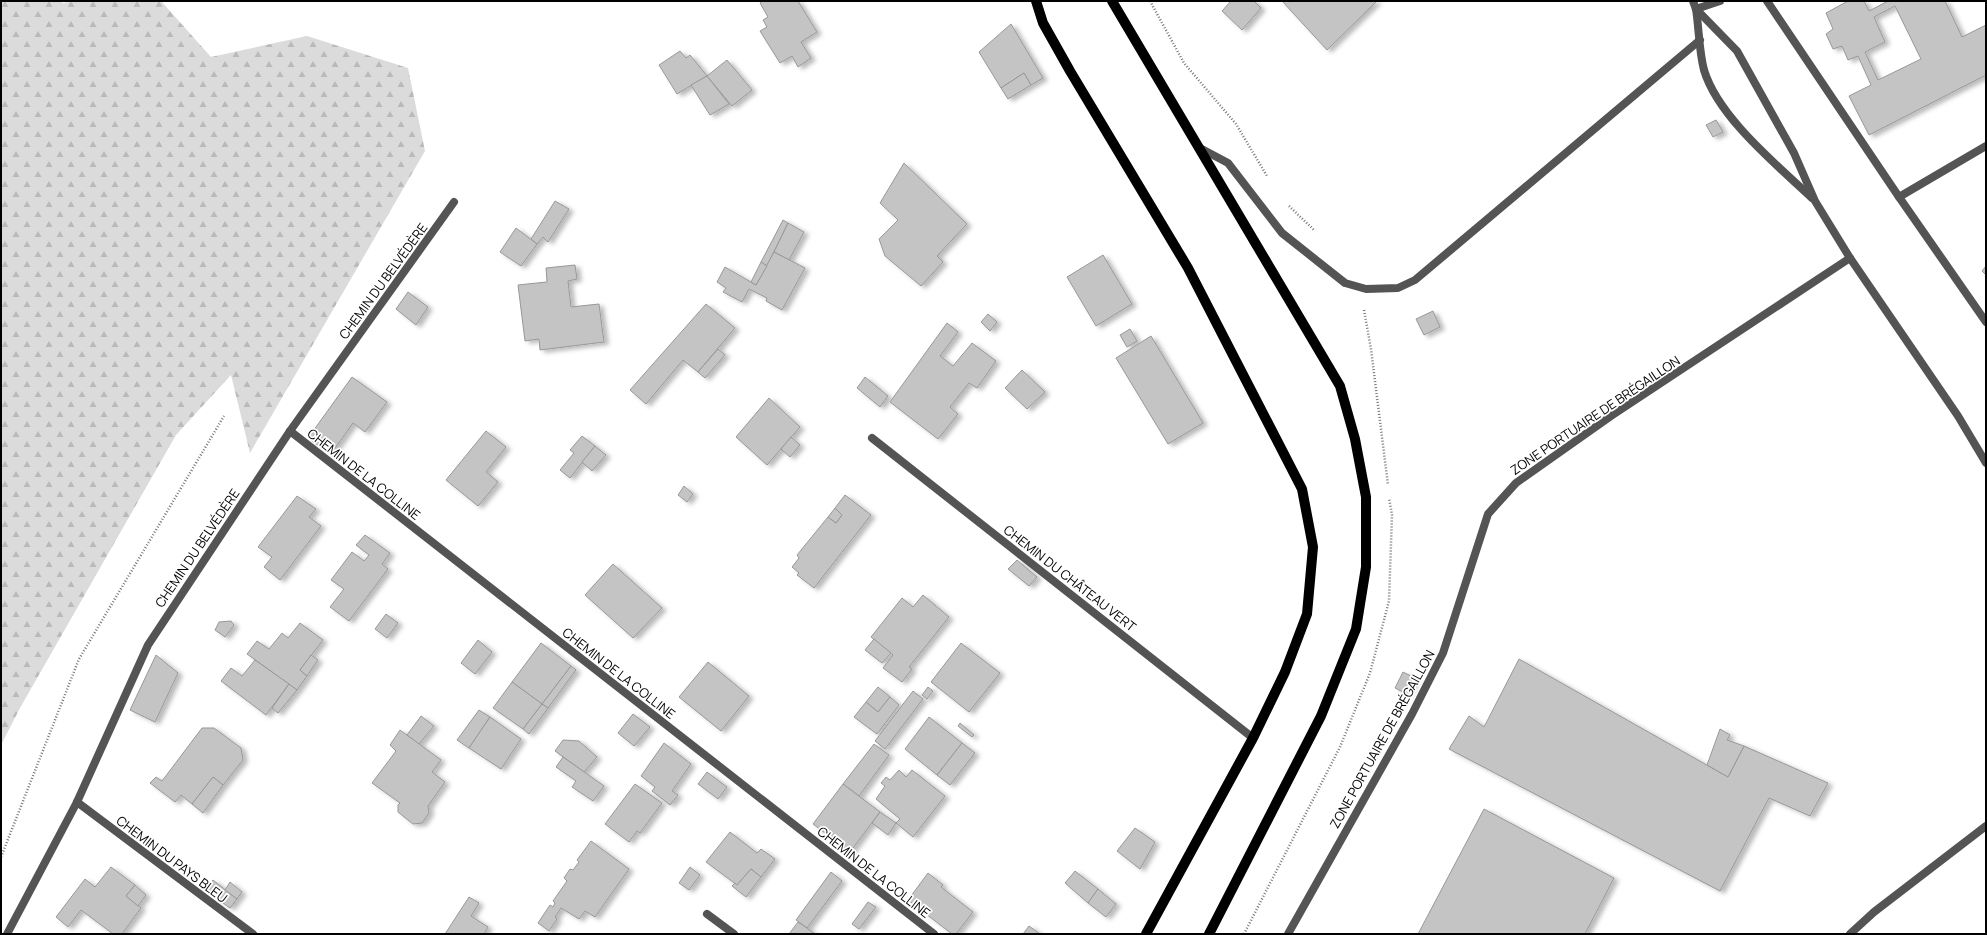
<svg xmlns="http://www.w3.org/2000/svg" width="1987" height="935" viewBox="0 0 1987 935" font-family="Manrope,sans-serif">
	<style>
		.forest { fill: url(#forest-firs) }
		.building { fill: #c4c4c4; stroke: #989898; fill-rule: evenodd; filter: url(#shadow) }
		.lines { fill: none; stroke-linecap: round; stroke-linejoin: round }
		.path { stroke: #767676; stroke-width: 2.5; stroke-dasharray: 1 2; stroke-linecap: butt }
		.service { stroke: #545454; stroke-width: 8 }
		.minor { stroke: #545454; stroke-width: 8 }
		.primary { stroke: #000; stroke-width: 10 }
		.labels { text-anchor: middle; stroke-width: 3.5; stroke-linejoin: round; paint-order: stroke }
		.street-label { font-size: 13px; fill: #000; stroke: #fff }
	</style>
	<defs>
		<pattern id="forest-firs" width="22" height="20" patternUnits="userSpaceOnUse"><rect width="22" height="20" fill="#dbdbdb"/><path d="M5 1l3.5 6h-7zM16 11l3.5 6h-7z" fill="#bababa"/></pattern>
		<filter id="shadow"><feDropShadow dx="4.5" dy="2.5" stdDeviation="2" flood-color="#0004"/></filter>
	</defs>
	<rect width="100%" height="100%" fill="#fff"/>
	<path class="forest" d="M1,1H60L63,3L74,1H161L211,57L307,36L408,68L425,151L250,453L231,375L176,435L20,708L1,745Z"/>
	<g class="building">
		<path d="M763,1H798L817,32L801,42L811,58L798,67L792,56L780,63L760,31L767,27L763,20L768,17L760,3Z"/>
		<path d="M1231,1H1254L1261,8L1242,30L1222,11Z"/>
		<path d="M1282,1H1377L1327,50Z"/>
		<path d="M1864,1L1869,11L1888,1H1945L1962,37L1986,25V75L1869,135L1849,96L1871,85L1858,56L1848,60L1842,46L1833,49L1826,34L1833,29L1826,13L1848,1ZM1895,6L1921,59L1878,80L1865,52L1885,42L1874,17Z"/>
		<path d="M1011,24L1043,78L1031,85L1024,73L1001,88L979,52Z"/>
		<path d="M680,51L686,58L690,55L707,76L677,94L659,65Z"/>
		<path d="M727,60L752,90L732,106L707,76Z"/>
		<path d="M1024,73L1031,85L1008,99L1001,88Z"/>
		<path d="M707,76L729,104L710,115L691,85Z"/>
		<path d="M1716,120L1723,132L1713,137L1706,125Z"/>
		<path d="M904,163L967,224L937,256L943,262L921,286L885,256L879,239L898,220L880,203Z"/>
		<path d="M555,201L569,209L548,242L543,237L537,244L531,239Z"/>
		<path d="M783,220L788,223L767,266L761,262Z"/>
		<path d="M788,223L804,232L789,260L774,252Z"/>
		<path d="M516,228L537,244L521,266L500,252Z"/>
		<path d="M774,252L805,268L782,310L766,301L767,298L749,289L742,302L723,292L726,288L717,282L725,267L756,285Z"/>
		<path d="M1103,255L1132,304L1096,326L1067,277Z"/>
		<path d="M761,262L767,266L756,285L751,282Z"/>
		<path d="M575,265L577,279L568,281L571,307L599,304L604,342L540,350L539,339L525,341L518,285L547,282L546,268Z"/>
		<path d="M1986,266V275L1982,271Z"/>
		<path d="M408,292L428,307L416,325L396,309Z"/>
		<path d="M706,304L735,328L698,372L683,360L646,404L630,390Z"/>
		<path d="M1433,311L1440,327L1424,335L1416,319Z"/>
		<path d="M988,314L997,322L990,331L981,322Z"/>
		<path d="M947,323L958,332L940,356L953,366L972,343L996,361L977,388L969,383L950,407L958,414L938,439L890,402Z"/>
		<path d="M1130,329L1137,341L1127,347L1120,335Z"/>
		<path d="M1151,336L1203,423L1168,444L1116,358Z"/>
		<path d="M718,349L725,355L705,378L698,372Z"/>
		<path d="M1022,370L1045,392L1027,409L1005,388Z"/>
		<path d="M352,377L387,402L365,432L353,423L331,454L308,438Z"/>
		<path d="M865,377L888,396L880,407L857,388Z"/>
		<path d="M769,398L800,427L767,465L736,437Z"/>
		<path d="M486,431L506,447L486,472L498,482L478,506L446,480Z"/>
		<path d="M582,436L595,446L570,478L560,470L574,453L570,450Z"/>
		<path d="M791,437L800,445L790,457L781,449Z"/>
		<path d="M595,446L606,455L592,471L582,462Z"/>
		<path d="M684,486L693,494L687,502L678,495Z"/>
		<path d="M845,495L871,515L814,588L797,575L799,573L792,567L799,558L797,555L828,517L836,523L842,515L835,508Z"/>
		<path d="M297,496L316,509L309,517L321,526L280,580L264,567L272,557L258,547Z"/>
		<path d="M835,508L842,515L836,523L828,517Z"/>
		<path d="M365,535L390,553L382,564L388,569L349,621L330,607L344,589L331,580L352,552L364,561L369,555L356,545Z"/>
		<path d="M1017,560L1037,577L1029,586L1008,569Z"/>
		<path d="M613,564L662,608L633,638L585,595Z"/>
		<path d="M923,595L949,617L909,667L912,669L902,682L883,668L893,655L871,637L902,598L913,607Z"/>
		<path d="M386,614L398,623L387,638L375,629Z"/>
		<path d="M231,621L234,625L225,637L215,630L219,622Z"/>
		<path d="M300,623L323,640L300,670L307,676L297,690L247,654L257,641L269,649L282,633L288,638Z"/>
		<path d="M874,639L891,653L882,663L865,650Z"/>
		<path d="M478,640L492,652L475,674L461,663Z"/>
		<path d="M541,643L571,666L542,704L512,682Z"/>
		<path d="M961,643L1000,673L969,712L931,682Z"/>
		<path d="M156,655L178,673L155,722L130,710Z"/>
		<path d="M311,655L318,660L307,676L300,670Z"/>
		<path d="M1519,659L1728,777L1744,746L1828,783L1810,816L1769,798L1720,891L1449,749L1469,716L1484,727Z"/>
		<path d="M255,660L289,684L266,715L221,681L231,668L242,676Z"/>
		<path d="M708,662L749,696L721,731L679,697Z"/>
		<path d="M571,666L576,670L548,708L542,704Z"/>
		<path d="M1403,672L1415,678L1407,694L1395,688Z"/>
		<path d="M512,682L542,704L523,729L493,708Z"/>
		<path d="M289,684L297,690L278,713L272,708Z"/>
		<path d="M878,687L890,697L878,712L866,702Z"/>
		<path d="M928,687L933,691L927,699L922,695Z"/>
		<path d="M913,691L923,699L885,749L875,741Z"/>
		<path d="M890,697L899,705L877,734L854,717L866,702L878,712Z"/>
		<path d="M542,704L548,708L529,734L523,729Z"/>
		<path d="M479,710L490,717L469,748L457,740Z"/>
		<path d="M633,714L650,727L634,746L618,733Z"/>
		<path d="M421,716L434,726L419,744L407,735Z"/>
		<path d="M490,717L521,739L501,769L469,748Z"/>
		<path d="M929,717L962,743L937,775L905,749Z"/>
		<path d="M960,723L974,735L972,737L958,726Z"/>
		<path d="M202,728H214L241,748L243,760L223,785L213,777L192,804L181,795L175,802L150,783L156,777L162,781Z"/>
		<path d="M1720,729L1730,735L1727,740L1744,746L1728,777L1707,765Z"/>
		<path d="M400,730L441,760L432,772L445,782L428,806L429,813L422,823L413,824L398,812V805L400,803L372,783L396,751L390,745Z"/>
		<path d="M563,740L579,741L597,757L584,772L555,751Z"/>
		<path d="M664,743L691,764L672,791L678,795L670,805L652,791L655,787L641,776Z"/>
		<path d="M962,743L975,753L950,785L937,775Z"/>
		<path d="M874,744L889,755L859,796L843,784Z"/>
		<path d="M563,757L604,786L593,801L572,787L576,781L556,767Z"/>
		<path d="M899,770L906,777L912,770L945,796L913,837L896,823L900,819L876,799L885,786L881,783L886,777L890,780Z"/>
		<path d="M707,772L727,787L718,799L698,784Z"/>
		<path d="M213,777L223,785L203,813L192,804Z"/>
		<path d="M635,784L662,803L640,833L637,831L629,842L605,824Z"/>
		<path d="M843,784L880,812L850,852L813,824Z"/>
		<path d="M1484,809L1614,878L1585,934H1418Z"/>
		<path d="M880,812L896,823L888,835L872,823Z"/>
		<path d="M1135,828L1155,842L1140,869L1117,851Z"/>
		<path d="M730,832L757,853L761,849L775,859L761,877L751,869L737,885L706,862Z"/>
		<path d="M591,841L629,869L595,917L585,911L579,919L561,908L555,917L557,919L549,931L538,923L550,905L553,907L555,903L553,901L567,881L564,878L570,869L573,870L579,862L577,860Z"/>
		<path d="M111,867L135,885L126,896L141,908L122,934H113L81,910L68,927L56,917L85,879L95,887Z"/>
		<path d="M690,867L700,875L689,890L679,883Z"/>
		<path d="M751,869L761,877L746,897L732,886L735,883L737,885Z"/>
		<path d="M1075,871L1098,889L1088,903L1065,883Z"/>
		<path d="M831,872L842,881L807,928L796,920Z"/>
		<path d="M928,873L943,885L941,887L973,912L956,934H952L908,900Z"/>
		<path d="M213,880L237,899L230,908L205,890Z"/>
		<path d="M230,882L242,892L237,899L225,890Z"/>
		<path d="M135,885L146,895L138,906L126,896Z"/>
		<path d="M1098,889L1116,904L1106,917L1088,903Z"/>
		<path d="M469,897L479,903L471,916L488,927L484,934H445Z"/>
		<path d="M868,902L876,907L859,929L852,924Z"/>
		<path d="M798,922L807,928L815,934H789Z"/>
		<path d="M1029,926L1040,934H1023Z"/>
	</g>
	<g class="lines">
		<g class="path">
			<path d="M1150,1L1184,63L1236,124L1267,176"/>
			<path d="M1289,206L1314,230"/>
			<path d="M1364,310L1371,349L1388,485"/>
			<path d="M1,857L79,659L224,416"/>
			<path d="M1244,934L1340,747L1370,673L1389,601L1392,515L1389,498"/>
		</g>
		<g class="service">
			<path d="M1767,1L1899,197L1986,146"/>
			<path d="M1696,9L1720,1"/>
			<path d="M1198,147L1228,163L1282,233L1345,283L1366,289L1398,288L1415,280L1700,40"/>
			<path d="M1899,197L1986,322"/>
			<path d="M707,914L734,934"/>
			<path d="M1288,934L1412,714L1443,653L1488,514L1516,483L1611,416L1850,258"/>
			<path d="M1850,934L1874,912L1986,826"/>
		</g>
		<g class="minor">
			<path d="M1693,1L1696,9C1699,29 1699,51 1704,70C1718,117 1777,165 1812,198"/>
			<path d="M1696,9L1737,51L1794,153L1815,201L1850,258L1958,416L1986,463"/>
			<path d="M290,431L934,934"/>
			<path d="M872,438L1253,738"/>
			<path d="M77,802L253,934"/>
			<path d="M7,934L77,802L148,645L290,431L454,202"/>
		</g>
		<g class="primary">
			<path d="M1036,1L1043,23L1070,71L1188,268L1302,489L1313,547L1307,614L1285,672L1253,738L1146,934"/>
			<path d="M1112,1L1340,386L1355,439L1366,497V567L1356,629L1321,716L1209,934"/>
		</g>
	</g>
	<g class="labels">
		<g class="street-label">
			<text transform="translate(383 281) rotate(-54)" y="5">CHEMIN DU BELVÉDÈRE</text>
			<text transform="translate(1595 415) rotate(-34)" y="5">ZONE PORTUAIRE DE BRÉGAILLON</text>
			<text transform="translate(364 474) rotate(38)" y="5">CHEMIN DE LA COLLINE</text>
			<text transform="translate(197 548) rotate(-56)" y="5">CHEMIN DU BELVÉDÈRE</text>
			<text transform="translate(1070 578) rotate(38)" y="5">CHEMIN DU CHÂTEAU VERT</text>
			<text transform="translate(619 673) rotate(38)" y="5">CHEMIN DE LA COLLINE</text>
			<text transform="translate(1382 739) rotate(-61)" y="5">ZONE PORTUAIRE DE BRÉGAILLON</text>
			<text transform="translate(172 859) rotate(37)" y="5">CHEMIN DU PAYS BLEU</text>
			<text transform="translate(874 872) rotate(38)" y="5">CHEMIN DE LA COLLINE</text>
		</g>
	</g>
	<rect width="1987" height="935" fill="none" stroke="#000000" stroke-width="4"/>
</svg>
